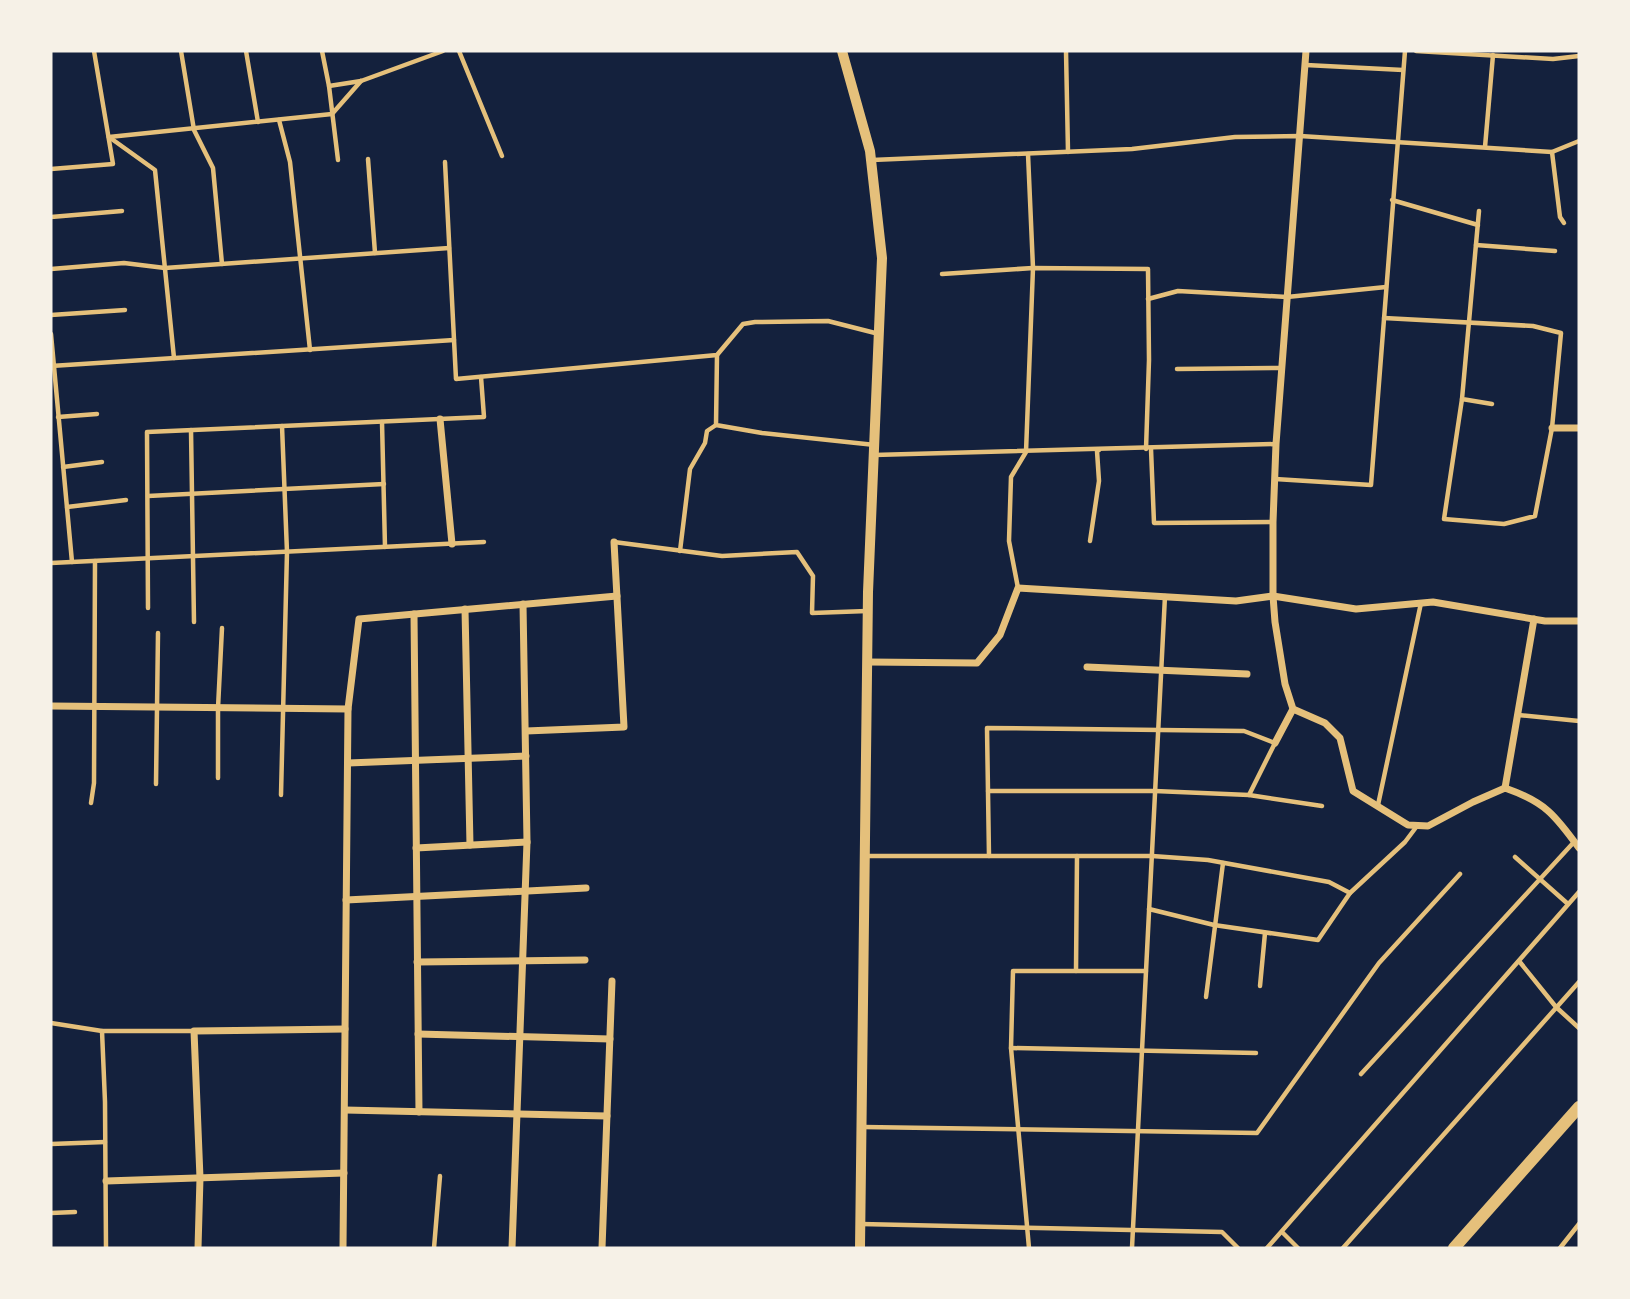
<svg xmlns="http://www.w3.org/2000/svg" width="1630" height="1299" viewBox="0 0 1630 1299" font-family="'Open Sans',sans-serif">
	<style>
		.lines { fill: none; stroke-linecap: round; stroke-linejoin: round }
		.service { stroke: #e5c07b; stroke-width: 4.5 }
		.minor { stroke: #e5c07b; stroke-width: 7 }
		.tertiary { stroke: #e5c07b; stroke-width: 10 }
		.primary { stroke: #e5c07b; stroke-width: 12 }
	</style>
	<rect width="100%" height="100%" fill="#14213d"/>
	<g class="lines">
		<g class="service">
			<path d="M181,51L194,130L213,168L222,264"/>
			<path d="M246,51L258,122"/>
			<path d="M322,51L329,86L338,160"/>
			<path d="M459,51L502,156"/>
			<path d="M1066,51L1068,152"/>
			<path d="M1416,51L1553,59L1579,56"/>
			<path d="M1306,65L1403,70"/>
			<path d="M329,86L361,81L443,51"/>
			<path d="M279,120L290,162L310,350"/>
			<path d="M109,137L332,114L361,81"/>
			<path d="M109,137L155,170L174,358"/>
			<path d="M1485,147L1493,55"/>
			<path d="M1552,152L1560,217L1564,223"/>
			<path d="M368,159L375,253"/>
			<path d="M872,160L1132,149L1235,137L1300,136L1552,152L1579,141"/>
			<path d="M445,162L456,379L717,355L743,324L755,322L828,321L879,334"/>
			<path d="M51,169L113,164L94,51"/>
			<path d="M1392,200L1478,225"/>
			<path d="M1479,211L1462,399L1492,404"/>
			<path d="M51,217L122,211"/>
			<path d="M1476,245L1555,251"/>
			<path d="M51,269L124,263L165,268L449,248"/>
			<path d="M942,274L1033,268L1148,269L1149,360L1146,449"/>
			<path d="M1148,299L1178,291L1287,297L1386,287"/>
			<path d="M51,315L125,310"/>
			<path d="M1384,318L1533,326L1561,333L1552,428L1535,516L1504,524L1444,519L1462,399"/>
			<path d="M51,334L72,562"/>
			<path d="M717,355L716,425L762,433L875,445"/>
			<path d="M51,366L454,340"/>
			<path d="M1177,369L1281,368"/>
			<path d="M58,417L97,414"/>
			<path d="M382,422L385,547"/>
			<path d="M191,430L194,622"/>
			<path d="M1151,449L1154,523L1273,522"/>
			<path d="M874,455L1276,444"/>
			<path d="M63,467L102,462"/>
			<path d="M1275,479L1371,485L1405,51"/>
			<path d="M148,496L384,484"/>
			<path d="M67,507L126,500"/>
			<path d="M1090,541L1099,481L1097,451L1099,450"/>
			<path d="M614,542L722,556L797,552L813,576L812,613L867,611"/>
			<path d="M680,551L690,469L705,443L707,431L716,425"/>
			<path d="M51,563L484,542"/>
			<path d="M1018,588L1009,541L1011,477L1026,452L1033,268L1028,154"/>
			<path d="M148,608L147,432L484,417L481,377"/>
			<path d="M1518,715L1579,721"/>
			<path d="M218,778V708L222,628"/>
			<path d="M156,784L158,633"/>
			<path d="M988,791H1155L1249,795L1322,806"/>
			<path d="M281,795L287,552L282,426"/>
			<path d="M91,803L94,783L95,561"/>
			<path d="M1378,805L1421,603"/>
			<path d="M867,856H1152L1208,860L1329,882L1350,893"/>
			<path d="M989,856L987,728L1244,731L1275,743L1249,795"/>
			<path d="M1515,857L1568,904"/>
			<path d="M1149,909L1214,925L1318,940L1350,893L1405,842L1417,826"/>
			<path d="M1519,961L1556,1007L1579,1028"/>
			<path d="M1076,971L1077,856"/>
			<path d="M1260,986L1265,933"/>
			<path d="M1206,997L1223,863"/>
			<path d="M51,1023L102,1031H194"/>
			<path d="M102,1031L105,1102L106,1248"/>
			<path d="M1011,1048L1256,1053"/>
			<path d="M1361,1074L1574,842"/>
			<path d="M863,1127L1257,1133L1379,963L1460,874"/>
			<path d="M51,1144L105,1142"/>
			<path d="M51,1213L75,1212"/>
			<path d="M861,1224L1222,1232L1238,1248"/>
			<path d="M1282,1232L1298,1248"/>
			<path d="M434,1248L440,1176"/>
			<path d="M1029,1248L1011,1048L1013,971H1146"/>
			<path d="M1132,1248L1165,596"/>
			<path d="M1267,1248L1579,892"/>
			<path d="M1343,1248L1579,982"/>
			<path d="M1560,1248L1579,1224"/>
		</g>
		<g class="minor">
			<path d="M1306,51L1276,444L1273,522V596L1275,622L1285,684L1293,709L1325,723L1340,738L1353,791L1408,825L1428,826L1473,802L1505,788C1545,802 1555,815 1579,848"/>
			<path d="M440,419L452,544"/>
			<path d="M1552,428H1579"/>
			<path d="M465,609L470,845"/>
			<path d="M414,614L419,1112"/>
			<path d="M868,662L977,663L1000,635L1018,588L1236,601L1273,596L1356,609L1433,602L1545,621H1579"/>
			<path d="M1087,667L1247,674"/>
			<path d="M51,706L348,709"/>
			<path d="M526,731L624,727L614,542"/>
			<path d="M1275,743L1293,709"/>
			<path d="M348,763L526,756"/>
			<path d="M1505,788L1534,619"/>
			<path d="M416,848L527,842"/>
			<path d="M346,900L586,888"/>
			<path d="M417,962L585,960"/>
			<path d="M418,1034L610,1039"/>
			<path d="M345,1110L607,1116"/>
			<path d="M106,1181L344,1173"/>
			<path d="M198,1248L200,1178L194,1031L345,1029"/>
			<path d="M343,1248L348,709L359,619L617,596"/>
			<path d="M512,1248L527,842L523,604"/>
			<path d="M602,1248L612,981"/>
		</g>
		<path class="tertiary" d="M842,51L870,151L882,258L868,592L860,1248"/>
		<path class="primary" d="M1454,1248L1579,1107"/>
	</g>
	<rect width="1630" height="1299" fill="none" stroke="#f6f1e7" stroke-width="105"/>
</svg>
